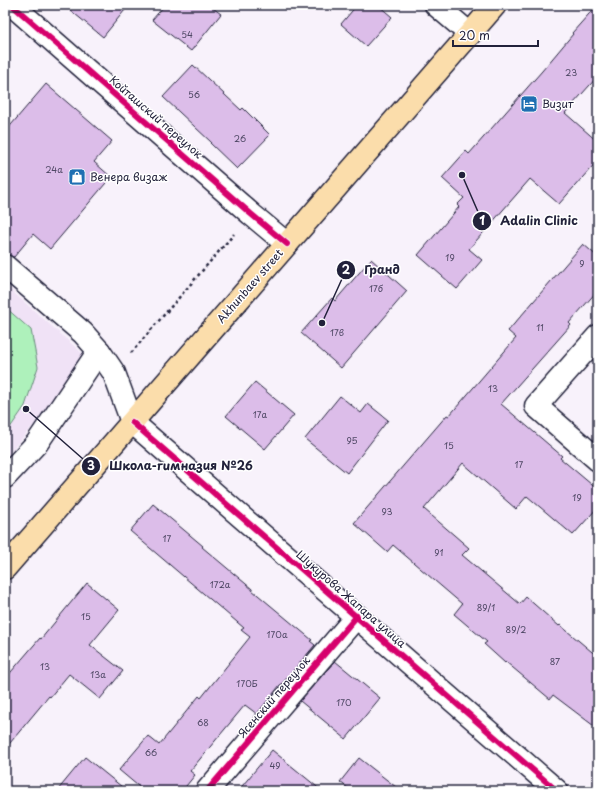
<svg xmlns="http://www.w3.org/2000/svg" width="603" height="796" viewBox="0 0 603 796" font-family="'Playpen Sans',sans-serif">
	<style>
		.built { fill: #f0e2f6 }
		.green { fill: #aef1bb; stroke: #688a7b }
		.building { fill: #dcbde9; stroke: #22223b }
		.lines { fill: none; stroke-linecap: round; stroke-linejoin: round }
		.minor-casing { stroke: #22223b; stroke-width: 25 }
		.major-casing { stroke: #22223b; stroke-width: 25 }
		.path { stroke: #22223b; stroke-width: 2.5; stroke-dasharray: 3 3; stroke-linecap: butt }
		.minor { stroke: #fff; stroke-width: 22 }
		.major { stroke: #fbddab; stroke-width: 22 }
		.cycleway-casing { stroke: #fff; stroke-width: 8 }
		.cycleway { stroke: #d6006c; stroke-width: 6 }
		.labels { text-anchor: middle; stroke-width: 3; stroke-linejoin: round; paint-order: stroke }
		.number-label { font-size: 9px; fill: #504966 }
		.poi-label { font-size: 11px; fill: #22223b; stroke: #fff; text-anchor: start }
		.street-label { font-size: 11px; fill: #22223b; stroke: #fff }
		.leader { fill: none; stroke: #22223b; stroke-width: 1.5 }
		.callout-dot { fill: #22223b; stroke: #fff; stroke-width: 1.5 }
		.mark-label { font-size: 12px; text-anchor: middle; font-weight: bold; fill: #fff }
		.callout-label { font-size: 12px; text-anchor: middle; font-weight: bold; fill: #22223b; stroke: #fff; stroke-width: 3; stroke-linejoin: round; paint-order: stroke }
	</style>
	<rect width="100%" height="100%" fill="#f8f2fb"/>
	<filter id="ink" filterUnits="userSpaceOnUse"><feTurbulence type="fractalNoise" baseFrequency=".025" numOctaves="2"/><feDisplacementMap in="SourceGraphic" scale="8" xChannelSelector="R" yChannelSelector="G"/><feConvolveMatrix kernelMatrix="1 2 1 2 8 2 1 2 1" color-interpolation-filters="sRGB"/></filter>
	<g filter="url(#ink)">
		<path class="built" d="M5,285L90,360L5,458Z"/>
		<path class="green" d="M5,307L31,330L38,367L25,406L5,435Z"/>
		<g class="building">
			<path d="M64,5H129L103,37Z"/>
			<path d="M165,5H209L221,14L191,51L152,20Z"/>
			<path d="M357,5H378L392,17L366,46L341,24Z"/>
			<path d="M597,5H598V76L565,113L598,142V160L559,204L530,179L469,249L482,260L457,289L418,255L459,207L457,205L464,198L442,178L466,151L469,154L542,71L573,34L572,33Z"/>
			<path d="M193,65L241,110L243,108L270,135L237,169L210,143L211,142L163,97Z"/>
			<path d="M46,84L112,141L94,162L111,177L50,249L33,234L14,257L5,254V132Z"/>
			<path d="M583,244L598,257V290L569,323L571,325L501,404L562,456L560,458L598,490V507L573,535L527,496L516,509L463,463L424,509L469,548L462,555L520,604L526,597L559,626L560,625L598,657V729L553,695L550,699L506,662L505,663L484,644L487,642L454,614L462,604L393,545L387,552L354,523L447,415L449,416L516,338L508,331Z"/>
			<path d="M371,259L407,291L341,368L301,333L332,298L335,301Z"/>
			<path d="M255,382L294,415L265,449L226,416Z"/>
			<path d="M340,396L361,413L368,404L388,420L347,473L305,439Z"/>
			<path d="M153,504L203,546L202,547L252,589V590L312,640L310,641L315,645L281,685H280L257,714L245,705L190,771L195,775L182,791H144L119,770L148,736L159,745L199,696L201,698L250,637L241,630L244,628L130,531Z"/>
			<path d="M87,583L119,610L90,645L123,671L100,699L69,674L50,697L49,696L5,749V679L40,638L41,639Z"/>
			<path d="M335,661L380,698L346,739L300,701Z"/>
			<path d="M272,750L322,791H238Z"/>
			<path d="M85,757L127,791H57Z"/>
			<path d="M359,758L401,791H352L340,782Z"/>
		</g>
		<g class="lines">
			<g class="minor-casing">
				<g id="minor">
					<path d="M12,5L251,214L287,244"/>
					<path d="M436,5L470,34"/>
					<path d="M5,266L83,333L99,351L114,373L132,422L557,791"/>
					<path d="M598,336L536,406L598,460"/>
					<path d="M5,477L37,443L99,351"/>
					<path d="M207,791L357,616"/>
				</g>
			</g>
			<g class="major-casing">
				<path id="major" d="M5,568L495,5"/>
			</g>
			<path class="path" d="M131,353L234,234"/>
			<use href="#minor" class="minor"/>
			<use href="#major" class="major"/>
			<g class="cycleway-casing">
				<g id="cycleway">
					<path d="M12,5L251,214L287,244"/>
					<path d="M132,422L557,791"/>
					<path d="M207,791L357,616"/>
				</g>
			</g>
			<use href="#cycleway" class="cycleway"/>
		</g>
	</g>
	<defs>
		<g id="hotel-square" transform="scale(0.9)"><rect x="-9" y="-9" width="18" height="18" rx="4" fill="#1f6fb2" stroke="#fff"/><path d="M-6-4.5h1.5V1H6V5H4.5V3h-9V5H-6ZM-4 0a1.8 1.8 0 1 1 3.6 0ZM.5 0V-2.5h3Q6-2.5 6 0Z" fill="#fff"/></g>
		<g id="shop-square" transform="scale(0.9)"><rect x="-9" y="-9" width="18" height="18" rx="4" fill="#1f6fb2" stroke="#fff"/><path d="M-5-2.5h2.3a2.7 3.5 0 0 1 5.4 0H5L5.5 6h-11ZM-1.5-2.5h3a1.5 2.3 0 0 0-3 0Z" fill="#fff"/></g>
	</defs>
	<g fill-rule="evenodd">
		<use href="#hotel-square" x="529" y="104"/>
		<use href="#shop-square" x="77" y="177"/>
	</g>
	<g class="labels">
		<g class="number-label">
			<text x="187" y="38">54</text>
			<text x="571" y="76">23</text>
			<text x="194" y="98">56</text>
			<text x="240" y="142">26</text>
			<text x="54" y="173">24а</text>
			<text x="450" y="261">19</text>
			<text x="582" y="267">9</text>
			<text x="376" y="292">17б</text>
			<text x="540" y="331">11</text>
			<text x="337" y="336">17в</text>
			<text x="493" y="392">13</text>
			<text x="260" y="418">17а</text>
			<text x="352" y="444">95</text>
			<text x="449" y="449">15</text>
			<text x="519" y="468">17</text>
			<text x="577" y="501">19</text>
			<text x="387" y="515">93</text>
			<text x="167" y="542">17</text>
			<text x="439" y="556">91</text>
			<text x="220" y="588">172а</text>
			<text x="486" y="611">89/1</text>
			<text x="86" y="620">15</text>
			<text x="516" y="633">89/2</text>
			<text x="277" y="638">170а</text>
			<text x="555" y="665">87</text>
			<text x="45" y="670">13</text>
			<text x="98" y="678">13а</text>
			<text x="247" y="687">170Б</text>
			<text x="344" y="706">170</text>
			<text x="203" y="726">68</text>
			<text x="151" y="756">66</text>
			<text x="275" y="769">49</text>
		</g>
		<g class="poi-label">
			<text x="542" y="108">Визит</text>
			<text x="90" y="181">Венера визаж</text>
		</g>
		<g class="street-label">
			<text transform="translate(156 117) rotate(41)" y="4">Койташский переулок</text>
			<text transform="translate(250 286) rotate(-49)" y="4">Akhunbaev street</text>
			<text transform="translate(351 599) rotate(41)" y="4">Шукурова Жапара улица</text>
			<text transform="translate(274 697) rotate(-49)" y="4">Ясенский переулок</text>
		</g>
	</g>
	<path class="leader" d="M462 175L482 221M322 323L346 270M26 409L91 466"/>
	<g class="callout-dot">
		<circle cx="462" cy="175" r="4"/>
		<circle cx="322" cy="323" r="4"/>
		<circle cx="26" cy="409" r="4"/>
		<circle cx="482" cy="221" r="10"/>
		<circle cx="346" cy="270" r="10"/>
		<circle cx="91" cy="466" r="10"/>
	</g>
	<g class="mark-label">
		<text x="482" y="225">1</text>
		<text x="346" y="274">2</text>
		<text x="91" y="470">3</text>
	</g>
	<g class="callout-label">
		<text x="539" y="225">Adalin Clinic</text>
		<text x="382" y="274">Гранд</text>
		<text x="181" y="470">Школа-гимназия №26</text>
	</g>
	<rect width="603" height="796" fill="none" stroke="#fff" stroke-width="20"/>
	<rect x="10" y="10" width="583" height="776" fill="none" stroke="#22223b" stroke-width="1.5" filter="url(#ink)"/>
	<path d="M453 40v6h85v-6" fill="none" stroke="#22223b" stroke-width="2"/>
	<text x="459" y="40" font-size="12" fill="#22223b" stroke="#ffffff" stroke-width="3" paint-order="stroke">20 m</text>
</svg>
